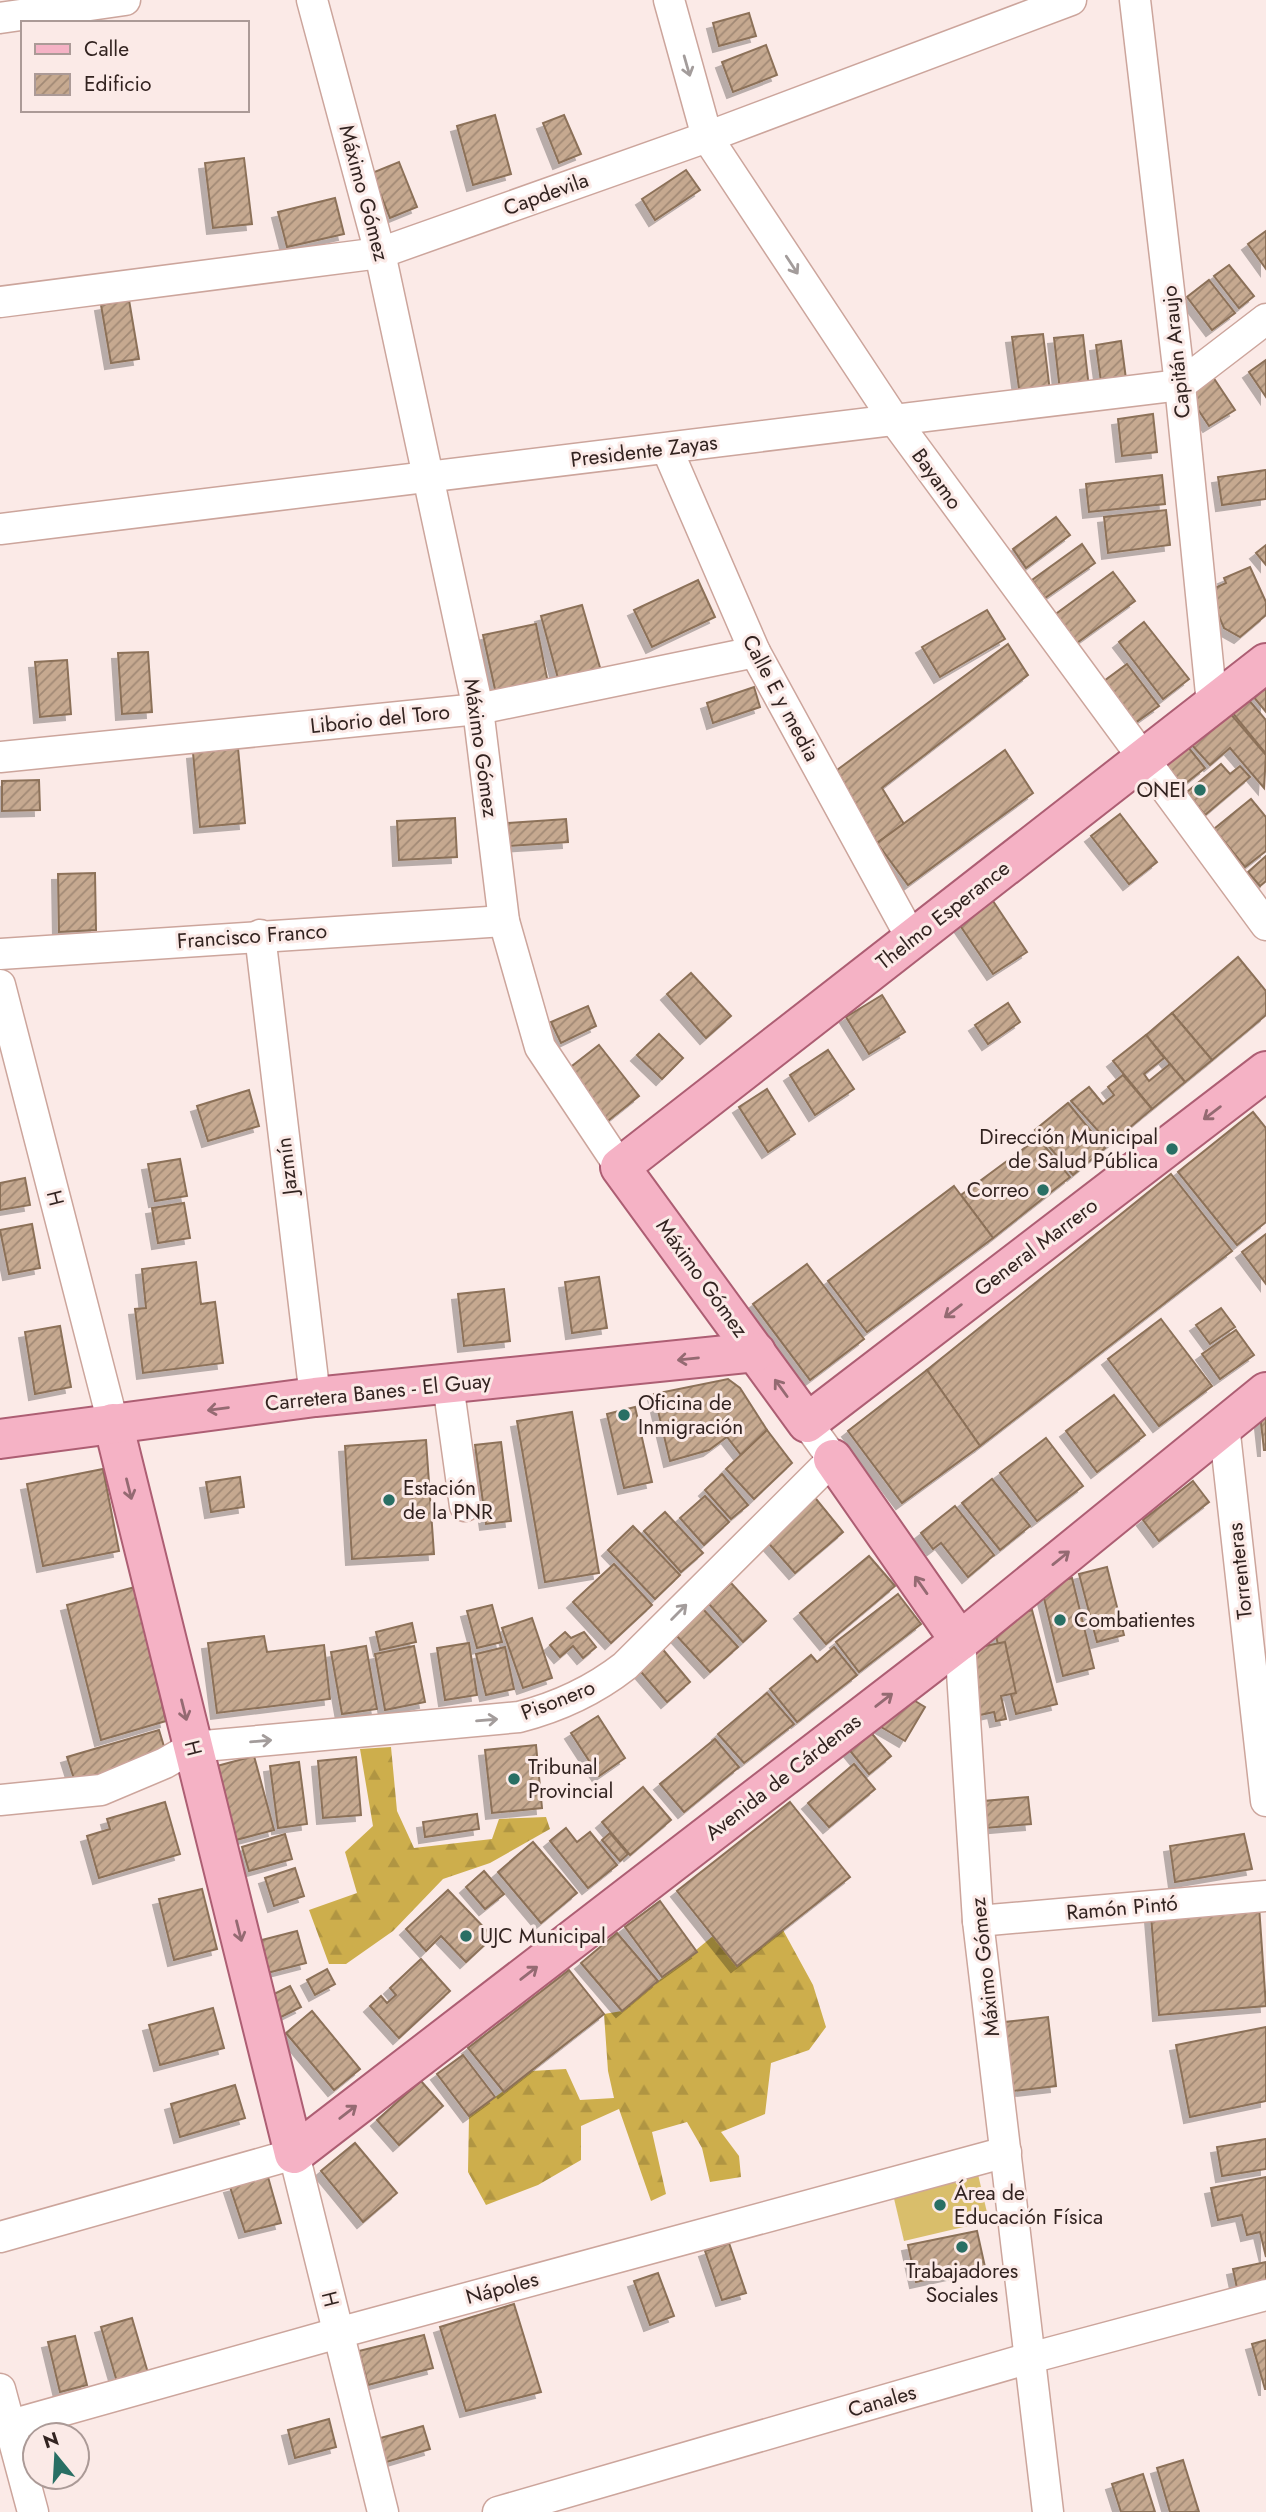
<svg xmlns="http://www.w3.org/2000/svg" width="1266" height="2512" viewBox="0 0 1266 2512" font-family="Jost,sans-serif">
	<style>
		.forest { fill: url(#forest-firs) }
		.pitch { fill: #d9be6b }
		.building { fill: url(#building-hatch); stroke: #8c7159; stroke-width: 2; filter: url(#shadow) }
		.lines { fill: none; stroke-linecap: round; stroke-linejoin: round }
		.minor-casing { stroke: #cca59c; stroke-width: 33 }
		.major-casing { stroke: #ad5e73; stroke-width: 42 }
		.minor { stroke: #fff; stroke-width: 30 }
		.major { stroke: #f5b2c5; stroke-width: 38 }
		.oneway { stroke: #a39c9b }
		.oneway2 { stroke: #946a72 }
		.poi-dot { fill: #296f64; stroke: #fbeae7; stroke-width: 2.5 }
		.labels { text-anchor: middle; stroke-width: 6; stroke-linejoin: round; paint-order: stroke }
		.street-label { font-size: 21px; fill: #322320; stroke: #fbeae7 }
		.poi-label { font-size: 21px; fill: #322320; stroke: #fbeae7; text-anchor: start }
	</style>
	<defs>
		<pattern id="forest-firs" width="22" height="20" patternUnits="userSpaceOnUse" patternTransform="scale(1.75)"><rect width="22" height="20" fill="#cdae4c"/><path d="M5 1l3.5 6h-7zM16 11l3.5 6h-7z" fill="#b09542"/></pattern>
		<pattern id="building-hatch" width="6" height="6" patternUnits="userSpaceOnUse" patternTransform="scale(1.75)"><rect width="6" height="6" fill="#c6a990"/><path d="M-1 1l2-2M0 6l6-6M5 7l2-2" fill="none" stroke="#a18975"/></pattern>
		<filter id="shadow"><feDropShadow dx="-6" dy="6" stdDeviation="0" flood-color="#0004"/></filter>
	</defs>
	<rect width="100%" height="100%" fill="#fbeae7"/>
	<g class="forest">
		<path d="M391,1747L397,1811L414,1848L492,1839L499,1819L546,1817L550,1829L490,1863L443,1879L393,1931L346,1964H329L309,1910L357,1893L345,1852L373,1826L360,1749Z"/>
		<path d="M783,1930L813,1985L826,2027L809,2050L771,2063L765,2114L721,2132L739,2156L741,2177L710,2182L702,2148L687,2122L652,2132L666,2194L651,2201L619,2109L581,2126V2160L538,2185L486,2205L468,2172L469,2116L531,2071L566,2069L580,2100L614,2098L608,2071L604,2014L622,2011L713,1936L737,1966Z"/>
	</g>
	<path class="pitch" d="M977,2170L989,2221L904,2241L892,2190Z"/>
	<g class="building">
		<path d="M749,13L756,36L719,46L713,23Z"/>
		<path d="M766,45L777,75L733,92L722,62Z"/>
		<path d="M495,115L511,174L473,185L457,126Z"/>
		<path d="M564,115L581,154L559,163L543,123Z"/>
		<path d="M244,158L252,224L213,228L205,163Z"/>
		<path d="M399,162L417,207L390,218L372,173Z"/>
		<path d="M686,170L700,190L655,220L642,199Z"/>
		<path d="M335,198L344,234L287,247L278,212Z"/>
		<path d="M1266,231V269L1248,244Z"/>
		<path d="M1229,265L1254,296L1239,308L1214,276Z"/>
		<path d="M1209,280L1235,313L1212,330L1187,297Z"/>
		<path d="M129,300L139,359L111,363L101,305Z"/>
		<path d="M1043,334L1050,392L1020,396L1012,337Z"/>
		<path d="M1083,335L1089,388L1060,391L1054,338Z"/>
		<path d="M1121,341L1126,379L1101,382L1096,345Z"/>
		<path d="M1266,360V397L1249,372Z"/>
		<path d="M1213,377L1235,410L1209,426L1187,393Z"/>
		<path d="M1153,414L1157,452L1122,456L1118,419Z"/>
		<path d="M1266,470V499L1222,505L1218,477Z"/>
		<path d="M1162,475L1165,504L1089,512L1086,484Z"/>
		<path d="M1166,510L1170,545L1108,553L1104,517Z"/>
		<path d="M1056,517L1070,535L1026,568L1013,549Z"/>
		<path d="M1082,544L1095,563L1045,598L1032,580Z"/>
		<path d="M1266,545V565L1256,553Z"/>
		<path d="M1250,567L1266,602V615L1240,637L1224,628L1208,591L1226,583L1224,578Z"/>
		<path d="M1113,572L1135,601L1074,645L1053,616Z"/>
		<path d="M698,580L715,617L652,647L634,610Z"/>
		<path d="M582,605L601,671L559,682L541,616Z"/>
		<path d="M987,610L1005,639L940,677L922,647Z"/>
		<path d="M1144,622L1189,679L1163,699L1119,642Z"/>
		<path d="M536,624L548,683L496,694L483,635Z"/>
		<path d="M1008,644L1028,675L882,788L904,824L877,843L837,770Z"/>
		<path d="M148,652L152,712L122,714L118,653Z"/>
		<path d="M67,660L71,714L40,717L35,662Z"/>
		<path d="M1127,664L1159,706L1135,723L1104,681Z"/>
		<path d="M1266,684V712L1252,695Z"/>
		<path d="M754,687L760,707L713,723L707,703Z"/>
		<path d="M1247,698L1266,720V754L1231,711Z"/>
		<path d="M1229,712L1266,755L1264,788L1230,748L1210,765L1191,744Z"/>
		<path d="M1188,747L1205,768L1181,787L1164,766Z"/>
		<path d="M238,748L245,823L200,827L193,753Z"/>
		<path d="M1005,750L1033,793L908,885L877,843Z"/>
		<path d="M1221,764L1230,774L1240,766L1250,777L1205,815L1187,792Z"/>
		<path d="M39,780L40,810L2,811V781Z"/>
		<path d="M1251,799L1266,817V851L1245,867L1214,829Z"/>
		<path d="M1120,814L1157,862L1129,884L1091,836Z"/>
		<path d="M455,818L457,857L399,860L397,821Z"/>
		<path d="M566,819L568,842L509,846L508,823Z"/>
		<path d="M1266,856V881L1260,886L1248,872Z"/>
		<path d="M95,873L96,930L59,932L58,874Z"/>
		<path d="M989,895L1027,952L993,974L955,918Z"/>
		<path d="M1238,957L1266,991V1015L1212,1060L1172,1013Z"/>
		<path d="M691,973L731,1016L706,1038L667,994Z"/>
		<path d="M882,995L905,1032L869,1054L846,1017Z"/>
		<path d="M1008,1003L1020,1022L988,1044L975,1025Z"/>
		<path d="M588,1006L596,1026L561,1043L551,1022Z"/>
		<path d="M1172,1013L1212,1060L1185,1082L1146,1035Z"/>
		<path d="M659,1034L683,1058L662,1079L637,1055Z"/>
		<path d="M1146,1035L1164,1058L1144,1074L1149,1081L1170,1064L1185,1082L1152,1109L1113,1061Z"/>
		<path d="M599,1045L639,1096L604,1124L563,1073Z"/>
		<path d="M828,1050L854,1089L815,1115L790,1075Z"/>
		<path d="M1123,1075L1152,1109L1110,1144L1071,1101L1089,1087L1103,1104L1114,1095L1108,1087Z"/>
		<path d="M767,1089L795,1134L768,1152L739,1107Z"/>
		<path d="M249,1090L259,1126L208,1141L197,1106Z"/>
		<path d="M1068,1103L1105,1148L1073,1175L1035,1130Z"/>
		<path d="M1253,1112L1266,1128V1222L1237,1245L1178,1172Z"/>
		<path d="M1038,1138L1070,1177L993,1238L961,1195Z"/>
		<path d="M180,1159L187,1196L155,1201L148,1164Z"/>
		<path d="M1171,1174L1232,1251L980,1446L927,1370Z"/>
		<path d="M25,1178L30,1205L0,1210V1183Z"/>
		<path d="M954,1186L993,1238L867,1332L828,1281Z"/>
		<path d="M184,1203L190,1238L158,1243L152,1208Z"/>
		<path d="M32,1224L40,1268L9,1274L0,1230Z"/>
		<path d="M1266,1234V1284L1242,1252Z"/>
		<path d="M196,1262L201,1304L215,1302L223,1363L143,1373L135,1309L146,1308L142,1269Z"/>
		<path d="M807,1264L864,1339L810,1380L753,1304Z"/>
		<path d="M599,1277L607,1328L572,1333L565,1282Z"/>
		<path d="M504,1289L510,1341L464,1346L458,1294Z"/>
		<path d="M1221,1308L1235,1327L1210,1344L1196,1325Z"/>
		<path d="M1161,1319L1212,1386L1159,1426L1108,1359Z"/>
		<path d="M60,1326L71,1387L35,1394L25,1332Z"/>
		<path d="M1236,1330L1254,1355L1220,1379L1202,1354Z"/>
		<path d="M927,1370L980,1446L902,1503L848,1431Z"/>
		<path d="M728,1379L740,1388L767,1430L741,1455L727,1437L709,1450L670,1461L654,1394Z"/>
		<path d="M1114,1395L1145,1435L1097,1472L1066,1431Z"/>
		<path d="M1266,1405V1450H1264L1261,1423Z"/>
		<path d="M635,1407L652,1482L624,1488L607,1414Z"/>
		<path d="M572,1412L599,1573L545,1582L517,1421Z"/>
		<path d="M767,1430L792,1463L754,1499L726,1469Z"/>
		<path d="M1046,1438L1083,1486L1037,1521L1000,1473Z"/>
		<path d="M426,1440L434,1554L352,1559L345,1446Z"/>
		<path d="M501,1442L511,1521L486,1524L475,1445Z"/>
		<path d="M103,1469L119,1551L43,1566L27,1484Z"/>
		<path d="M722,1474L748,1505L731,1519L705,1490Z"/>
		<path d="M240,1477L244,1507L211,1512L206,1482Z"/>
		<path d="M992,1479L1030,1526L1000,1550L962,1503Z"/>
		<path d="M1193,1481L1209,1502L1159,1541L1143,1520Z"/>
		<path d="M812,1494L843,1532L795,1573L764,1538Z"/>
		<path d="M705,1496L729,1522L704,1545L680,1518Z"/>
		<path d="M955,1506L994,1555L968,1577L941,1543L933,1549L921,1533Z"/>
		<path d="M665,1512L703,1553L681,1572L644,1531Z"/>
		<path d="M633,1526L680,1575L655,1599L608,1550Z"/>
		<path d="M869,1556L895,1586L826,1644L800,1613Z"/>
		<path d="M614,1564L652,1605L611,1643L573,1602Z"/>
		<path d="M1107,1567L1124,1635L1097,1642L1079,1574Z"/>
		<path d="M1072,1578L1094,1668L1063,1676L1041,1586Z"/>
		<path d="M731,1583L766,1621L743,1642L709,1604Z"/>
		<path d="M135,1587L166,1721L101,1740L67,1605Z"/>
		<path d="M898,1594L921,1624L859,1672L836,1642Z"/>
		<path d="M492,1605L502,1642L477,1648L467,1611Z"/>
		<path d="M703,1609L738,1647L710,1672L675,1634Z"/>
		<path d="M1032,1610L1057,1704L1016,1714L992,1621Z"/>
		<path d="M532,1618L552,1678L523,1688L502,1628Z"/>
		<path d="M412,1623L416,1642L380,1650L376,1632Z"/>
		<path d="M565,1632L571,1638L584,1632L596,1647L583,1658L573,1646L560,1657L550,1645Z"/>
		<path d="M264,1636L267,1652L324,1645L330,1699L217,1713L208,1643Z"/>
		<path d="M1005,1642L1016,1693L1001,1696L1006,1719L996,1721L994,1712L980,1715L965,1650Z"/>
		<path d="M469,1643L477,1695L445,1700L437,1648Z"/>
		<path d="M366,1646L377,1709L342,1714L331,1652Z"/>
		<path d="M414,1646L425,1702L385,1710L375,1654Z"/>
		<path d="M660,1646L690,1682L667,1702L636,1666Z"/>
		<path d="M505,1647L514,1689L486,1695L476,1654Z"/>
		<path d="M834,1647L857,1675L797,1722L770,1689L811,1655L817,1662Z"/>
		<path d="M767,1693L794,1724L744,1763L718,1734Z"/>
		<path d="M902,1693L925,1707L905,1741L881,1727Z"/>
		<path d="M598,1716L625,1758L599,1776L571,1733Z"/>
		<path d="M868,1729L891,1756L869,1774L847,1747Z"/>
		<path d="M159,1730L166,1753L75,1782L67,1757Z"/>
		<path d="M715,1739L739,1767L684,1812L660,1784Z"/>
		<path d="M536,1745L542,1808L492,1813L485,1750Z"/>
		<path d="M254,1756L274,1830L236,1840L217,1766Z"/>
		<path d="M356,1757L361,1815L323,1818L318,1761Z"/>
		<path d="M299,1762L307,1824L278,1828L270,1766Z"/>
		<path d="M854,1764L875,1789L829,1827L808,1803Z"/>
		<path d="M643,1787L671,1820L630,1855L602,1822Z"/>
		<path d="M1028,1797L1031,1824L986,1828L984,1801Z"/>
		<path d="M165,1802L180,1854L99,1878L87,1836L110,1829L107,1819Z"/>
		<path d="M790,1802L850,1877L737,1966L677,1891Z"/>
		<path d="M477,1814L479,1829L425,1837L423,1822Z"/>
		<path d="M566,1828L577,1842L590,1832L617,1865L588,1888L550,1841Z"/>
		<path d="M610,1833L628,1854L620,1861L602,1840Z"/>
		<path d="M285,1834L292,1859L249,1871L242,1847Z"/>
		<path d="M1244,1834L1252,1869L1175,1882L1170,1846Z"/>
		<path d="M533,1842L577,1893L541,1923L498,1872Z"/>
		<path d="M295,1868L304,1896L274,1906L265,1878Z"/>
		<path d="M484,1871L504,1894L485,1909L466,1887Z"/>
		<path d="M202,1889L217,1949L174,1960L159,1899Z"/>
		<path d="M448,1890L493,1937L466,1962L441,1936L426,1951L406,1929Z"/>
		<path d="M660,1901L697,1952L662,1977L625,1927Z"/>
		<path d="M1259,1906L1266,2006L1159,2015L1151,1916Z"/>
		<path d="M297,1931L306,1963L267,1973L258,1941Z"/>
		<path d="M617,1933L658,1981L622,2011L581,1963Z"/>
		<path d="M421,1959L450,1991L399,2038L370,2006L381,1996L387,2003L396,1995L390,1988Z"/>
		<path d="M327,1969L335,1984L315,1995L307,1980Z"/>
		<path d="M569,1970L604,2014L504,2092L468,2048Z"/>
		<path d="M290,1986L301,2007L277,2019L266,1998Z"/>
		<path d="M213,2008L224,2048L160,2065L149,2025Z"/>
		<path d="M312,2011L360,2069L334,2090L286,2033Z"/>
		<path d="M1048,2017L1056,2086L1013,2091L1005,2022Z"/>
		<path d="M1266,2027V2101L1190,2117L1176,2045Z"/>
		<path d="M463,2055L495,2097L469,2116L437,2074Z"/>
		<path d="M421,2081L443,2106L399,2145L377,2120Z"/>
		<path d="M235,2085L245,2118L180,2137L171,2104Z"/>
		<path d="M1266,2139V2169L1222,2176L1217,2147Z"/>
		<path d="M355,2143L397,2193L363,2222L321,2171Z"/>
		<path d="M268,2177L281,2223L245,2232L230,2187Z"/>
		<path d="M1266,2177V2257L1260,2232L1247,2235L1242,2215L1218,2220L1211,2188Z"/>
		<path d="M977,2231L985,2267L916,2282L908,2245Z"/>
		<path d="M729,2243L746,2293L722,2300L705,2251Z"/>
		<path d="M1266,2262V2286L1238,2293L1233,2269Z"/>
		<path d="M658,2273L674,2316L650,2325L634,2281Z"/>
		<path d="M514,2304L541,2392L466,2411L440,2327Z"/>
		<path d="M132,2318L148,2373L117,2382L101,2327Z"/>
		<path d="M424,2335L433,2368L368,2385L359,2351Z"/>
		<path d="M75,2336L87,2385L60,2392L48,2342Z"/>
		<path d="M1266,2340V2389H1265L1252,2344Z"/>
		<path d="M329,2419L336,2447L295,2458L288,2430Z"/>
		<path d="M423,2426L430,2449L383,2463L377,2439Z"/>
		<path d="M1183,2460L1199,2512H1170L1157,2468Z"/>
		<path d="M1143,2474L1155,2512H1121L1112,2484Z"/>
	</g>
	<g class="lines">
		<g class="minor-casing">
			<g id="minor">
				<path d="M312,0L380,253L478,709L504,921L540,1047L620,1167"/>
				<path d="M669,0L707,137L893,418L1266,925"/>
				<path d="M1135,0L1180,385L1212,704"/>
				<path d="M0,18L125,0"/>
				<path d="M0,302L380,253L707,137L1071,0"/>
				<path d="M667,449L755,652L912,939"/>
				<path d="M0,529L1180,385L1266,319"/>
				<path d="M0,757L478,709L755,652"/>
				<path d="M260,935L315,1397"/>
				<path d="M0,954L504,921"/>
				<path d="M0,985L113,1423"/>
				<path d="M448,1384L465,1506"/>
				<path d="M1224,1425L1266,1801"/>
				<path d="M960,1641L978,1921L1048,2512"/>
				<path d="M0,1800L101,1790L165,1763L193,1747L519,1717C558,1707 593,1691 625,1666L833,1459L807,1423"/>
				<path d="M978,1921L1266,1896"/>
				<path d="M0,2237L294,2154L383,2512"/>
				<path d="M0,2389L33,2512"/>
				<path d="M0,2428L338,2333L1006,2152"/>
				<path d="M498,2512L1030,2358L1266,2295"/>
			</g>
		</g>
		<g class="major-casing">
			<g id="major">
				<path d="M1266,663L620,1167L807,1423L1266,1071"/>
				<path d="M113,1423L294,2154L960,1641L1266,1392"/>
				<path d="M0,1439L315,1397L756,1352"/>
				<path d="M833,1459L960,1641"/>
			</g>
		</g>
		<use href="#minor" class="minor"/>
		<use href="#major" class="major"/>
	</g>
	<defs><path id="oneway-shaft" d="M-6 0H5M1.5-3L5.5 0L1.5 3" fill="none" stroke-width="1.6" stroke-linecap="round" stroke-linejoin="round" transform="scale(1.75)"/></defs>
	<g class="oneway">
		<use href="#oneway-shaft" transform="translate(687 66) rotate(74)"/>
		<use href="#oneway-shaft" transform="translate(792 265) rotate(57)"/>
		<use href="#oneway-shaft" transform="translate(679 1612) rotate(-45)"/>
		<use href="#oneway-shaft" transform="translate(487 1720) rotate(-5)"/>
		<use href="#oneway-shaft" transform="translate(261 1741) rotate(-5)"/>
	</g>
	<g class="oneway2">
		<use href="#oneway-shaft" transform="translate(1212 1113) rotate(143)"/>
		<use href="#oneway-shaft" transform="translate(953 1311) rotate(143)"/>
		<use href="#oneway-shaft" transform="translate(688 1359) rotate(174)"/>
		<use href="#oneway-shaft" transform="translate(781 1388) rotate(-126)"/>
		<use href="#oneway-shaft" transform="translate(218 1409) rotate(173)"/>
		<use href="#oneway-shaft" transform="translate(129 1489) rotate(76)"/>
		<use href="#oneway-shaft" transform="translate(1061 1558) rotate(-39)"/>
		<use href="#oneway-shaft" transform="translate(921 1585) rotate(-125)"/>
		<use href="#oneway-shaft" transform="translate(884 1700) rotate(-38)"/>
		<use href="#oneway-shaft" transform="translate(184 1710) rotate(76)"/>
		<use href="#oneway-shaft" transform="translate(239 1931) rotate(76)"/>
		<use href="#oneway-shaft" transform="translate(529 1973) rotate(-38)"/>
		<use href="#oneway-shaft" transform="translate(348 2112) rotate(-38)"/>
	</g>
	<g class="poi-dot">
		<circle cx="1200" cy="790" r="7"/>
		<circle cx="1172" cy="1149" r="7"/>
		<circle cx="1043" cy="1190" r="7"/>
		<circle cx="624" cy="1415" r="7"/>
		<circle cx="389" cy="1500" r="7"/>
		<circle cx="1060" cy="1620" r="7"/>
		<circle cx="514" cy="1779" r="7"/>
		<circle cx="466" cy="1936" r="7"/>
		<circle cx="940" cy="2205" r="7"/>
		<circle cx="962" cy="2247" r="7"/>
	</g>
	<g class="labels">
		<g class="street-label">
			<text transform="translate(364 193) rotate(75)" y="7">Máximo Gómez</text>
			<text transform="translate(546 194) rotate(-20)" y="7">Capdevila</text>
			<text transform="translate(1176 352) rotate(-96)" y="7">Capitán Araujo</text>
			<text transform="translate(644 451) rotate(-7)" y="7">Presidente Zayas</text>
			<text transform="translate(937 479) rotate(54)" y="7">Bayamo</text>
			<text transform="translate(781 698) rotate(62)" y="7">Calle E y media</text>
			<text transform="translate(380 719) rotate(-6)" y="7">Liborio del Toro</text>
			<text transform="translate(481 748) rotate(82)" y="7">Máximo Gómez</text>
			<text transform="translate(943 915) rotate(-38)" y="7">Thelmo Esperance</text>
			<text transform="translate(252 936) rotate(-4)" y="7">Francisco Franco</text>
			<text transform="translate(287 1166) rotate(-97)" y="7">Jazmín</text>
			<text transform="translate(55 1198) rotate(76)" y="7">H</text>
			<text transform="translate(1036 1247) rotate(-37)" y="7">General Marrero</text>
			<text transform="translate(702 1278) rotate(54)" y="7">Máximo Gómez</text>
			<text transform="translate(378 1392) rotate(-6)" y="7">Carretera Banes - El Guay</text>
			<text transform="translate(1240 1571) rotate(-96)" y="7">Torrenteras</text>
			<text transform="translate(558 1700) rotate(-21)" y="7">Pisonero</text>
			<text transform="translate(193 1748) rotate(76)" y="7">H</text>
			<text transform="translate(783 1777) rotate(-38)" y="7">Avenida de Cárdenas</text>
			<text transform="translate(1122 1908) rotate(-5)" y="7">Ramón Pintó</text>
			<text transform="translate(985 1967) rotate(-96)" y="7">Máximo Gómez</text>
			<text transform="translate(502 2288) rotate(-15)" y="7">Nápoles</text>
			<text transform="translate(330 2299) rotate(76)" y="7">H</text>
			<text transform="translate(882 2401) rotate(-16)" y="7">Canales</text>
		</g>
		<g class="poi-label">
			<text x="1186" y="797" text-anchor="end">ONEI</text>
			<text x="1158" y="1144" text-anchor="end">Dirección Municipal<tspan x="1158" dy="24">de Salud Pública</tspan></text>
			<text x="1029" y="1197" text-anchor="end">Correo</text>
			<text x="638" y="1410">Oficina de<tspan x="638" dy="24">Inmigración</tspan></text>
			<text x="403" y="1495">Estación<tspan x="403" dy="24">de la PNR</tspan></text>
			<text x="1074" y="1627">Combatientes</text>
			<text x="528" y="1774">Tribunal<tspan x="528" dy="24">Provincial</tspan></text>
			<text x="480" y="1943">UJC Municipal</text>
			<text x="954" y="2200">Área de<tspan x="954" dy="24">Educación Física</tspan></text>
			<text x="962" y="2278" text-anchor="middle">Trabajadores<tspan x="962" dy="24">Sociales</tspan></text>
		</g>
	</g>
	<rect x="21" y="21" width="228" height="91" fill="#fbeae7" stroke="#ab9a97" stroke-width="2"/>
	<rect x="35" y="44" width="35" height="10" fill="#f5b2c5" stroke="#ab9a97" stroke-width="2"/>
	<text x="84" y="56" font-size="21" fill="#322320">Calle</text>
	<rect x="35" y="74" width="35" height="21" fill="url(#building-hatch)" stroke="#ab9a97" stroke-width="2"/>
	<text x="84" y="91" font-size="21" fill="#322320">Edificio</text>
	<g transform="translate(56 2456) rotate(342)"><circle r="33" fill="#fbeae7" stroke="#ab9a97" stroke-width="2"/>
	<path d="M0-5L12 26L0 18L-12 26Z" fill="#296f64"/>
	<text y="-10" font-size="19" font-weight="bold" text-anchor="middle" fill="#322320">N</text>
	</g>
</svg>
